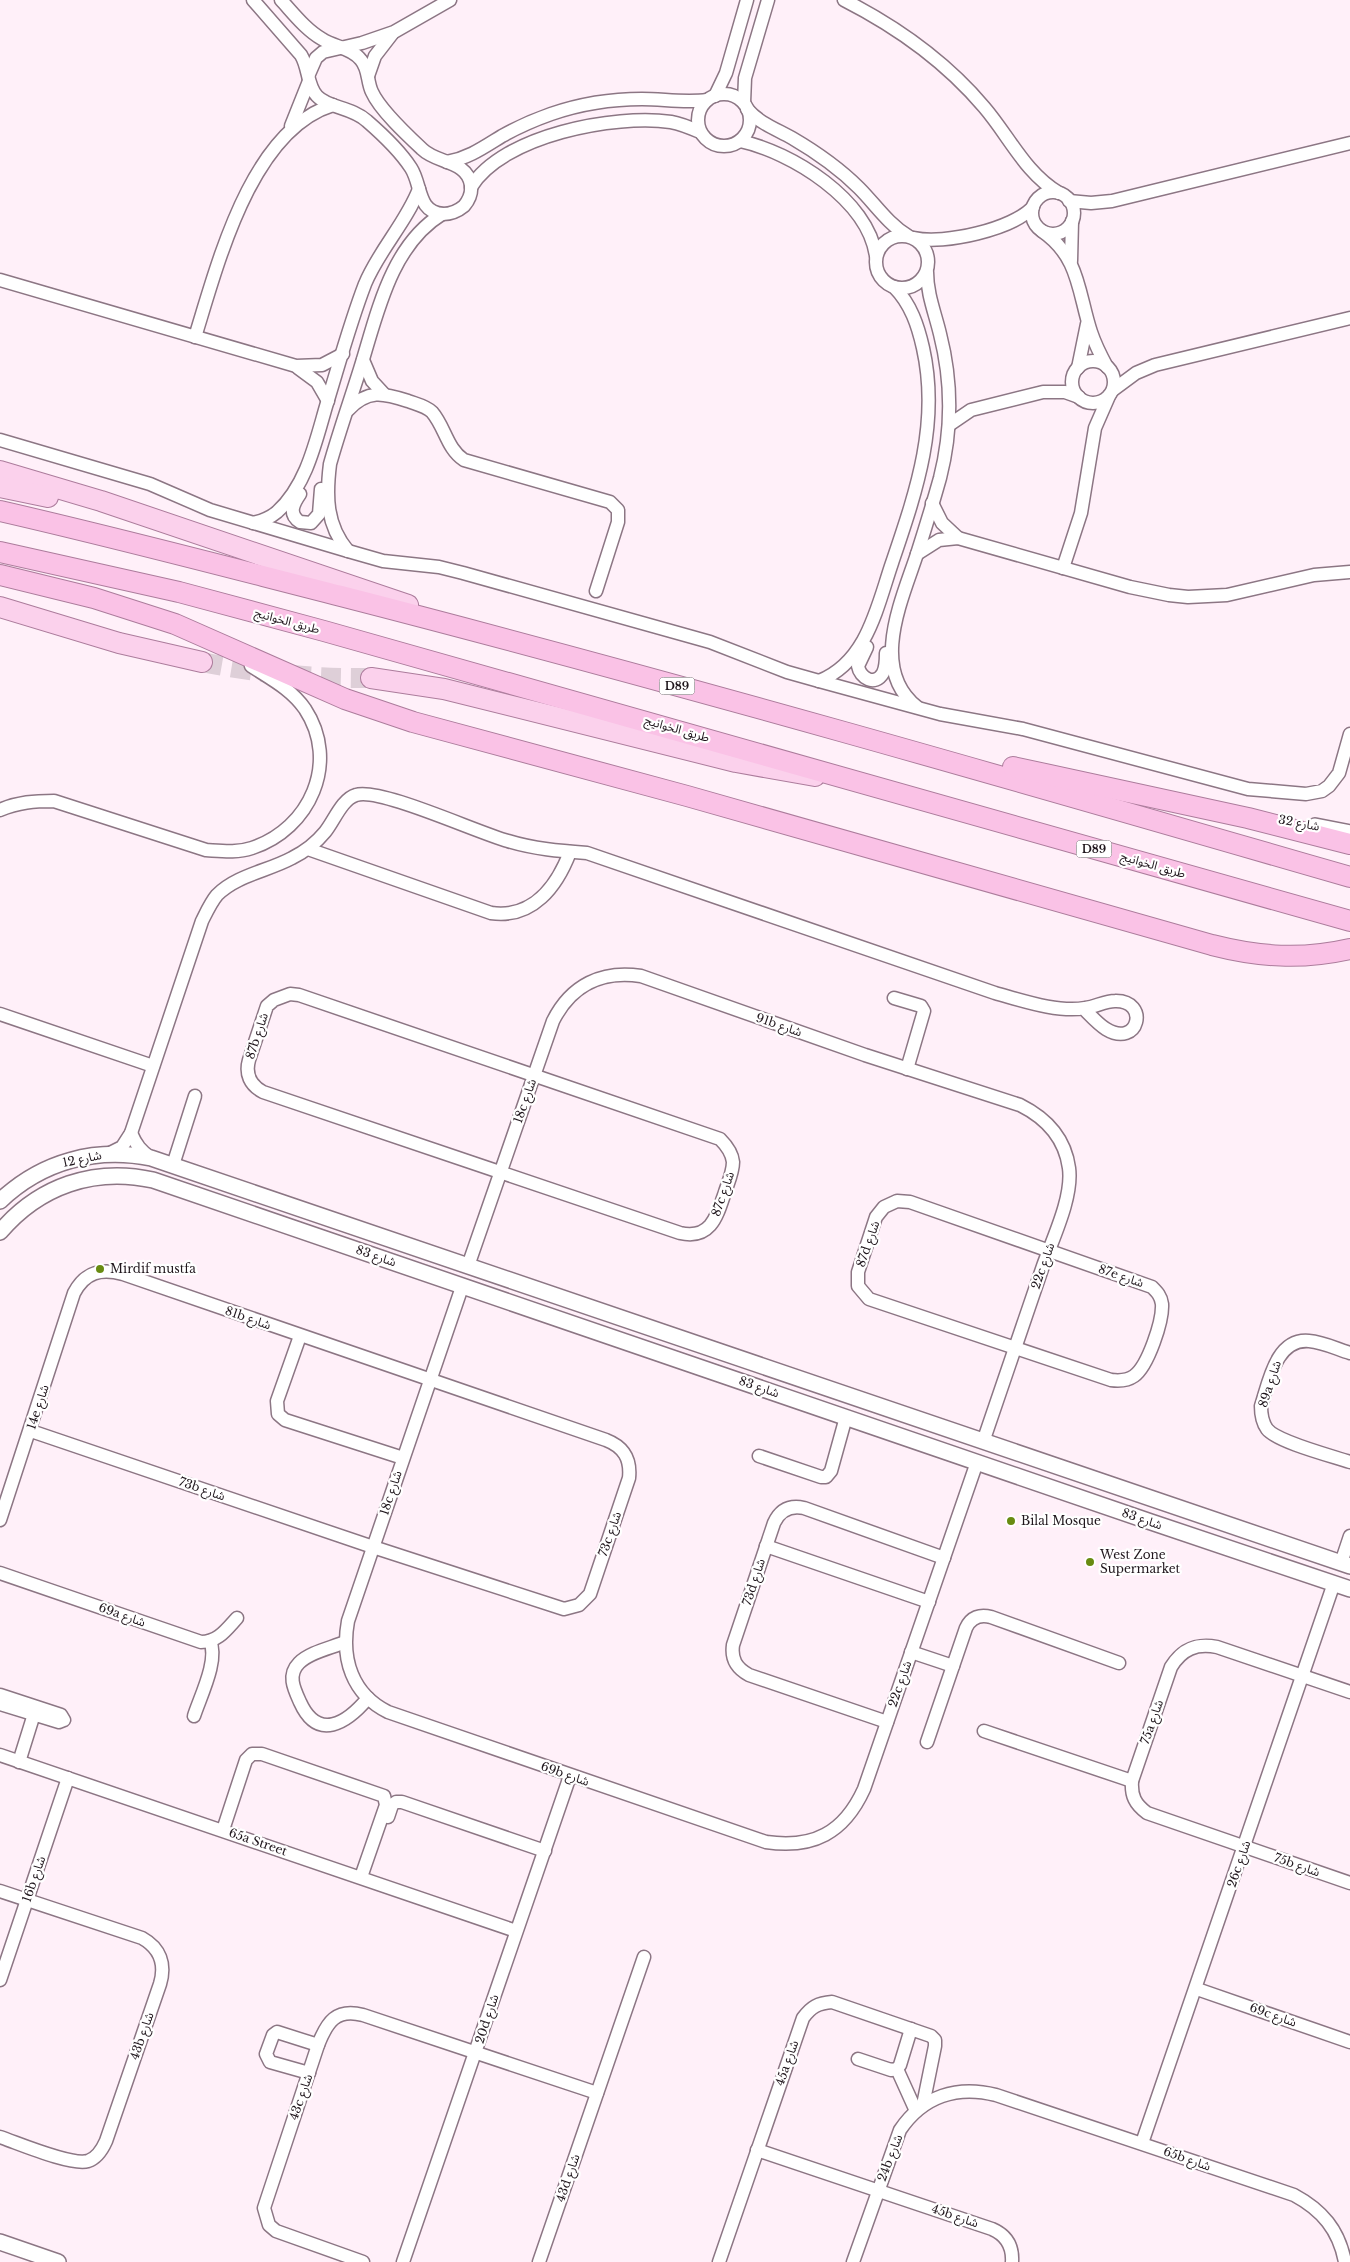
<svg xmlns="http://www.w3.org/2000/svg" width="1350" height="2262" viewBox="0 0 1350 2262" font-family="'Libre Baskerville','Noto Sans Arabic',serif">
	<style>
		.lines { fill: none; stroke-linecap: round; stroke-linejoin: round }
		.primary-tunnel { stroke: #decfd8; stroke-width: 20; stroke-dasharray: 20 10; stroke-linecap: butt }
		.minor-casing { stroke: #8c7684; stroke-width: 15 }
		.tertiary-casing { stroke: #8c7684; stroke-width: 18 }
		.primary-casing { stroke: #ac7c9c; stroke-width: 22 }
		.trunk-casing { stroke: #ac7c9c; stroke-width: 22 }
		.minor { stroke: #fff; stroke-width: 12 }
		.tertiary { stroke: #fff; stroke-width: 15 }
		.primary { stroke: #fbd1ec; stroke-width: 20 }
		.trunk { stroke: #fac2e6; stroke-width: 20 }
		.poi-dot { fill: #688b11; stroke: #fff; stroke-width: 2 }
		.labels { text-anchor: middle; stroke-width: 4.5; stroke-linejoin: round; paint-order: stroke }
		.shield { fill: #fff; stroke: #635d61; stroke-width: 1 }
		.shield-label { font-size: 11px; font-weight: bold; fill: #20171d }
		.street-label { font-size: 12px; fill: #20171d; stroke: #fff }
		.poi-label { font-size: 12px; fill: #20171d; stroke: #fff; text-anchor: start }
	</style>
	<rect width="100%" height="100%" fill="#fff0f9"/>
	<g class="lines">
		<path class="primary-tunnel" d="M202,662C258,673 313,679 371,678"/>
		<g class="minor-casing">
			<g id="minor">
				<path d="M253,0L301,55C309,68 307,86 317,96C328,108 352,107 367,121C382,134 400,151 411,168C422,185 417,212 443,214C451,214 458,211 464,206C469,200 472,193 471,185C467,160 437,164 422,149C407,135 380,110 372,92C367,82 369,69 361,60C352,48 334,47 322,39C306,30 293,13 281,0"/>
				<path d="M844,0C897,27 946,62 984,107C1009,136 1025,173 1059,193"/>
				<path d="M309,74L316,58L323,52L362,43L394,32L450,0"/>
				<path d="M368,76L375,56L392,34"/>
				<circle cx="724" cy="120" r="26"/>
				<path d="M715,96L726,73L747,0"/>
				<path d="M744,103L745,78L768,0"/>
				<path d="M747,109C759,123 776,129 792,138C816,152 839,168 859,188C875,204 888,224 908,236"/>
				<path d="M291,126L309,81"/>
				<path d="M740,141C792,152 868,200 876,256"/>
				<path d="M447,162C469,158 484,147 502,136C518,127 534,120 551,114C580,104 611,99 642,99C663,99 685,103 707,100"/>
				<path d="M471,187C503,135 615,114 671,122C682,124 691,128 700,132"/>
				<circle cx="1053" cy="213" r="21"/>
				<path d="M1069,201L1091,203L1112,201L1350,143"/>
				<path d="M1042,231C1080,257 1078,293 1091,332C1095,344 1101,356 1107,367"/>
				<circle cx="902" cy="262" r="26"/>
				<path d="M914,238C944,245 1013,229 1033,207"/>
				<path d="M1071,261L1072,221"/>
				<path d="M0,280L296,366L322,365L343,354"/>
				<path d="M195,337C218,263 251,130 333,105"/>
				<path d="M363,360L372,381L384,394"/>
				<circle cx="1093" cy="382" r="21"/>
				<path d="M298,368L317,382L328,401"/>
				<path d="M1078,368L1087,324"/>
				<path d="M1113,390L1136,373L1155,365L1350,318"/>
				<path d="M348,410C368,389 383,393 408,401C416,404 426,406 432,412C445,427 447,449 464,460L610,502L618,510V522L596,591"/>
				<path d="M949,425L971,410L1043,392H1065L1079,397"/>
				<path d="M0,440L150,484L210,510L348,551L383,561L439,567L463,573L710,642L787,672L819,681L940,714L1023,729L1248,789L1306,794L1322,791L1329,786L1339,773L1350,734"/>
				<path d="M300,494C293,504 288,514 300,522L311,523L319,514L321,489"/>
				<path d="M932,503L942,523L958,538"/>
				<path d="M253,523C262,521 270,518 277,512C307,485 316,440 327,403C339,364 350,323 365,284C379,250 406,223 419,189"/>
				<path d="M348,551C326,525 326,496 330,464C339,432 350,401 360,369C377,315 390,246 442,214"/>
				<path d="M917,554L939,540L958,538L1130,587L1169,595L1188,597L1227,595L1314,575L1350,572"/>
				<path d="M1063,568L1081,513L1095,428L1109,396"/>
				<path d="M867,647L858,666C860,678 875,687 883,673C886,667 886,659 886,653"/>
				<path d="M819,681C867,662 877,607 892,563C916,492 940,424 923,348C918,326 911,304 894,287"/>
				<path d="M917,707C869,669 902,600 917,554C925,529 933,503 940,478C952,431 952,381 940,334C935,313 927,294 927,272"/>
				<path d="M0,810C18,802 35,801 54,801L206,850C222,851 237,853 252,848C310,829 340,762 305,709C291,689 271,679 251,666"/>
				<path d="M308,849L491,913C533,919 557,886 570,852"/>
				<path d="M290,994L299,995L720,1139C726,1145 732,1152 733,1162C733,1172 728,1183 725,1192C717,1216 711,1240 680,1233L263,1092C250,1085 245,1074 249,1060L267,1006L274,1000Z"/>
				<path d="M894,998L921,1006L924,1011L907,1069"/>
				<path d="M0,1014L153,1066"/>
				<path d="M131,1133C136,1145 141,1151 151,1158"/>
				<path d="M110,1153L122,1147L131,1133L202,921C206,913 211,902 217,895C237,875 268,871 292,858C304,852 316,843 325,832C334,821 342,799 356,795C379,787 478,833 508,841C534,849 560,851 587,853L995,993C1021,1000 1058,1013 1085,1008C1095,1007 1105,1001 1115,1001C1150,1000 1139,1049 1106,1029C1098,1024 1091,1016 1084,1009"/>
				<path d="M173,1165L195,1096"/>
				<path d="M897,1201L910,1202L1152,1287C1157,1292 1161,1296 1162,1304C1163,1321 1148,1366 1134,1376C1127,1381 1119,1381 1111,1380L869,1299L858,1286V1272L876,1217L884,1207Z"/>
				<path d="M468,1266L553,1021C571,985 602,970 641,976L865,1055L1020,1105C1046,1118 1065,1138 1069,1168C1073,1197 1053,1238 1043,1266C1023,1325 1003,1383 983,1442"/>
				<path d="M462,1287L348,1621C341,1659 352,1694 388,1712L766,1842C813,1849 844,1833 864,1789L977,1462"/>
				<path d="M300,1336L277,1401L278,1414L285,1420L403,1458"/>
				<path d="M1350,1353C1337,1349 1323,1342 1309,1341C1276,1338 1269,1382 1261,1406C1261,1414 1262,1422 1267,1429C1277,1442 1332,1456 1350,1462"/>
				<path d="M759,1456L821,1477H826L831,1471L846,1417"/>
				<path d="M0,1520L74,1293C85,1272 101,1268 123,1274L606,1440C624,1447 631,1459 629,1478L590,1594L579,1605L564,1609L373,1547L31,1431"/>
				<path d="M766,1546L929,1602"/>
				<path d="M1341,1563L1350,1536"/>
				<path d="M0,1573L201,1642C218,1642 226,1630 237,1618"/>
				<path d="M345,1642C331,1648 310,1652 299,1663C287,1675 294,1689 300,1702C318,1742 347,1723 368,1698"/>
				<path d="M911,1652L953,1666"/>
				<path d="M1350,1692L1217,1647C1196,1643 1182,1649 1171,1667L1132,1781C1131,1796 1135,1804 1147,1813L1350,1883"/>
				<path d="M0,1695L61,1715L64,1720L59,1722L0,1704"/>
				<path d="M194,1716C200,1697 219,1660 210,1641"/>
				<path d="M887,1722L749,1675C736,1668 731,1659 733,1645L774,1523C780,1510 790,1505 804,1508L944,1558"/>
				<path d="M984,1731L1132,1781"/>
				<path d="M927,1742L966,1628C971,1617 980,1614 991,1617L1119,1663"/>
				<path d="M0,1755L516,1931"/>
				<path d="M19,1762L34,1714"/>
				<path d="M388,1817L392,1805L396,1802H402L545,1851"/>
				<path d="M223,1830L246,1760L252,1754H262L384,1796L386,1805L361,1877"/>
				<path d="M0,1891L142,1938C160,1948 166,1964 160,1984L106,2141C102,2150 97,2158 88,2161C71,2166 18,2143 0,2137"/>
				<path d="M0,1980L68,1778"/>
				<path d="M1197,1989L1350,2042"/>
				<path d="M858,2059L891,2070L897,2069L900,2065L911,2029"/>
				<path d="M897,2069L916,2111"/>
				<path d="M309,2073L270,2062L266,2054L273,2035L277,2032L318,2045"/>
				<path d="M1142,2143L1334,1583"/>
				<path d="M757,2150L992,2229C1006,2235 1013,2246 1012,2262"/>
				<path d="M363,2262L276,2231L269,2225L264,2208L318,2045C327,2022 336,2008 363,2015L597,2093"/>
				<path d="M403,2262L570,1776"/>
				<path d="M539,2262L644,1957"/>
				<path d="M719,2262L803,2018C811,2007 818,2003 832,2002L931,2036L935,2040V2046L923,2105"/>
				<path d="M853,2262L900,2130C923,2096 957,2085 996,2095L1294,2195C1322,2210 1339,2230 1345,2262"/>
			</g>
		</g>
		<g class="tertiary-casing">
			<g id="tertiary">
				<path d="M1315,826L1350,833"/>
				<path d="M0,1201C42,1161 96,1147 151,1158L1350,1566"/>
				<path d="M0,1232C39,1186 94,1167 153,1180L1151,1522L1350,1589"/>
				<path d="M0,2242L58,2262"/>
			</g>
		</g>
		<g class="primary-casing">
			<g id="primary">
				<path d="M0,471L101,501L408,605"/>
				<path d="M0,487L48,497"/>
				<path d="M0,607L119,643L202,662"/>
				<path d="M371,678L444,689L736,762L815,776"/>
			</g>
		</g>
		<g class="trunk-casing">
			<g id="trunk">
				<path d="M0,511C114,537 227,567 341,596C679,683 1015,780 1350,877"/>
				<path d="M0,552L179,592L324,631L1350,921"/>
				<path d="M0,575L94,598L175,624L345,699L413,722L687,796L1212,945C1259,957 1302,960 1350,949"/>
				<path d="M1013,767L1248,818L1350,844"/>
			</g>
		</g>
		<use href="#minor" class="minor"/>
		<use href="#tertiary" class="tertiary"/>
		<use href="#primary" class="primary"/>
		<use href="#trunk" class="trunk"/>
	</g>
	<g class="poi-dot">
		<circle cx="100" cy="1269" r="5"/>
		<circle cx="1011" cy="1521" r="5"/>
		<circle cx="1090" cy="1562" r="5"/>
	</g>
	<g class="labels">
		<g class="shield">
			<rect x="659.5" y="677.5" width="35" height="17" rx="4"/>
			<rect x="1076.5" y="840.5" width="35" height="17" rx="4"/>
		</g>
		<g class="shield-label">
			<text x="677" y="690">D89</text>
			<text x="1094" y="853">D89</text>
		</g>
		<g class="street-label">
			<text transform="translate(287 621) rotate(15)" y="4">طريق الخوانيج</text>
			<text transform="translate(677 729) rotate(16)" y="4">طريق الخوانيج</text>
			<text transform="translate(1299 823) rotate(10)" y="4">شارع 32</text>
			<text transform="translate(1153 865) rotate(16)" y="4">طريق الخوانيج</text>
			<text transform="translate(779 1025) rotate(19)" y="4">91b شارع</text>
			<text transform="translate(257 1036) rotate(-72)" y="4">87b شارع</text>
			<text transform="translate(525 1101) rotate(-71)" y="4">18c شارع</text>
			<text transform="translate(82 1159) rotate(-12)" y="4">شارع 12</text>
			<text transform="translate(723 1194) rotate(-71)" y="4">87c شارع</text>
			<text transform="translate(868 1244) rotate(-71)" y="4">87d شارع</text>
			<text transform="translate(376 1256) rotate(19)" y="4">شارع 83</text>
			<text transform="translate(1043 1266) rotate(-71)" y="4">22c شارع</text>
			<text transform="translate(1121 1276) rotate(19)" y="4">87e شارع</text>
			<text transform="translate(248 1318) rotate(19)" y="4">81b شارع</text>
			<text transform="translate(1270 1384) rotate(-72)" y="4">89a شارع</text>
			<text transform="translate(759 1387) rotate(19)" y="4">شارع 83</text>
			<text transform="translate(38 1407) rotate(-72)" y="4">14e شارع</text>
			<text transform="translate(202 1489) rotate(19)" y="4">73b شارع</text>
			<text transform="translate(391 1493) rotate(-72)" y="4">18c شارع</text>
			<text transform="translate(1142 1519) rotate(19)" y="4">شارع 83</text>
			<text transform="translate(610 1534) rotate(-71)" y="4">73c شارع</text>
			<text transform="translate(754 1582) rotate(-72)" y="4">73d شارع</text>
			<text transform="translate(122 1615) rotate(19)" y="4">69a شارع</text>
			<text transform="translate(900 1684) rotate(-71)" y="4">22c شارع</text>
			<text transform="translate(1152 1722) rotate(-71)" y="4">75a شارع</text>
			<text transform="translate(565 1774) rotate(19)" y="4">69b شارع</text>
			<text transform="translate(258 1842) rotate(19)" y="4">65a Street</text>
			<text transform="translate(1239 1864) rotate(-71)" y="4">26c شارع</text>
			<text transform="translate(1297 1865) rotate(19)" y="4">75b شارع</text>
			<text transform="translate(34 1879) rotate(-71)" y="4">16b شارع</text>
			<text transform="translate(1273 2015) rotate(19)" y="4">69c شارع</text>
			<text transform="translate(487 2019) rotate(-72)" y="4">20d شارع</text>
			<text transform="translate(142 2036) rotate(-71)" y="4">43b شارع</text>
			<text transform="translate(787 2063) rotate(-71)" y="4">45a شارع</text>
			<text transform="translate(301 2097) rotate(-71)" y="4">43c شارع</text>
			<text transform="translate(890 2158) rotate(-69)" y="4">24b شارع</text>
			<text transform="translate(1187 2159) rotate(19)" y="4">65b شارع</text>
			<text transform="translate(568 2178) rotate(-71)" y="4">43d شارع</text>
			<text transform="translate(955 2216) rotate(19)" y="4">45b شارع</text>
		</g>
		<g class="poi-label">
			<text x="110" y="1273">Mirdif mustfa</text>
			<text x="1021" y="1525">Bilal Mosque</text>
			<text x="1100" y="1559">West Zone<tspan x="1100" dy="14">Supermarket</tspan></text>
		</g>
	</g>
</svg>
